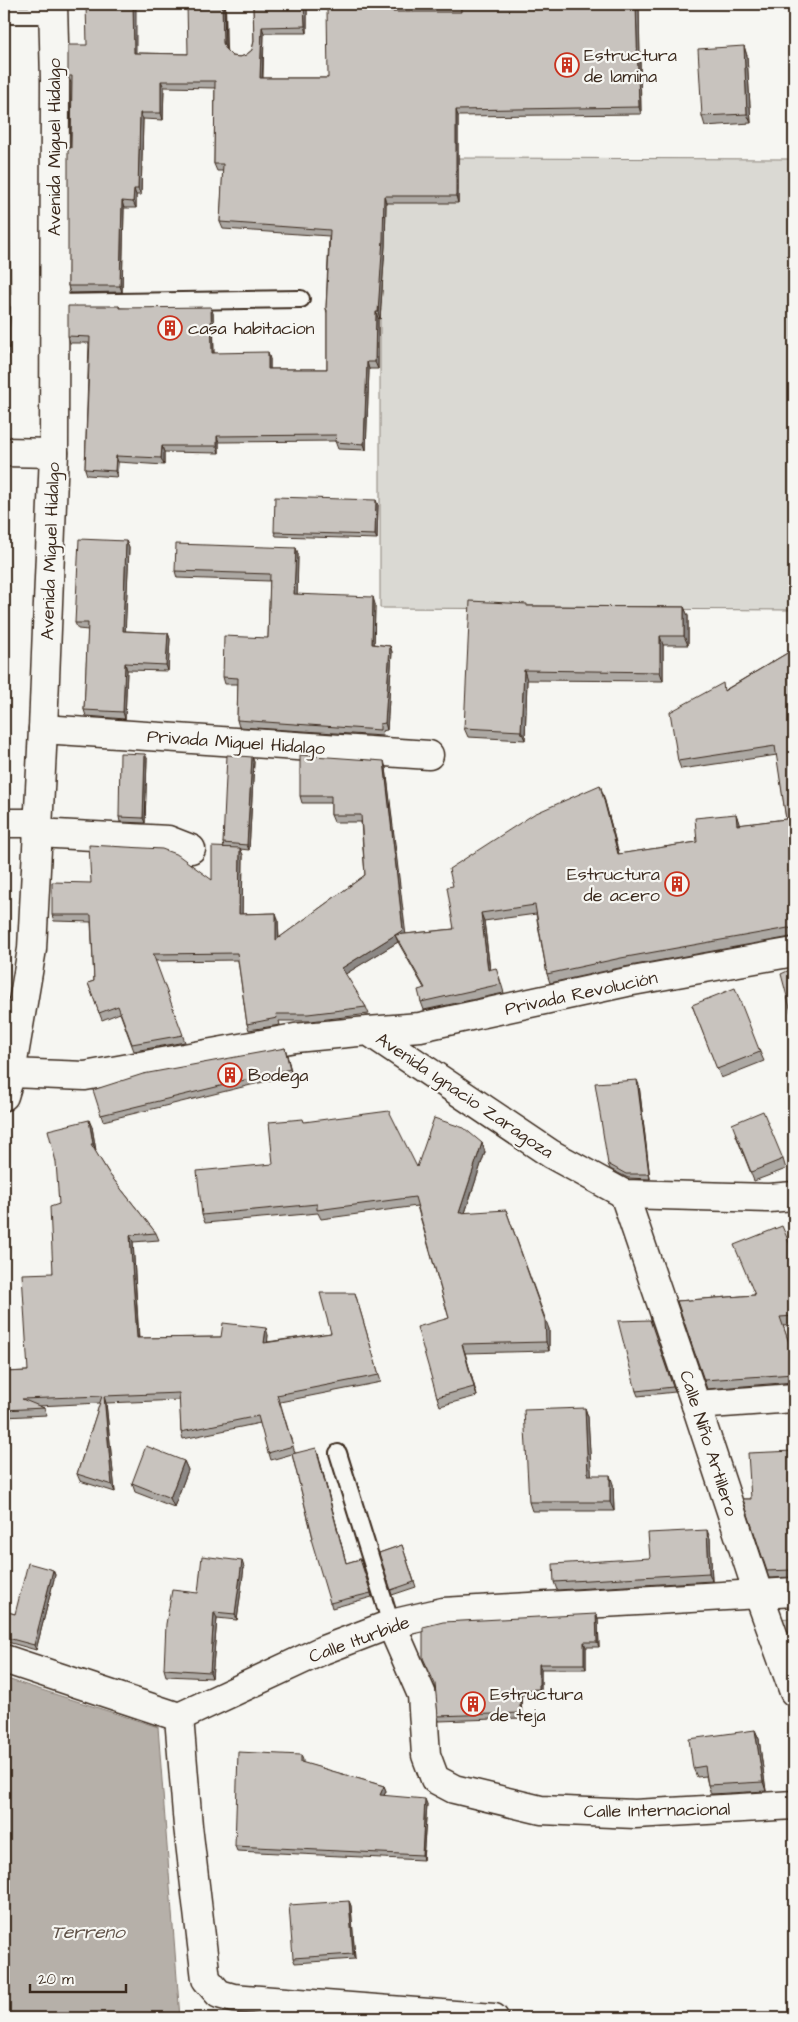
<svg xmlns="http://www.w3.org/2000/svg" width="798" height="2022" viewBox="0 0 798 2022" font-family="'Architects Daughter',sans-serif">
	<style>
		.green { fill: #dad9d3; stroke: #8a8278 }
		.water { fill: #b6b0a9; stroke: #857a71 }
		.lines { fill: none; stroke-linecap: round; stroke-linejoin: round }
		.lane-casing { stroke: #3b2a1e; stroke-width: 20 }
		.street-casing { stroke: #3b2a1e; stroke-width: 31 }
		.secondary-casing { stroke: #3b2a1e; stroke-width: 31 }
		.lane { stroke: #f6f6f2; stroke-width: 16 }
		.street { stroke: #f6f6f2; stroke-width: 28 }
		.secondary { stroke: #f6f6f2; stroke-width: 28 }
		.wall { fill: #aca8a3; stroke: #3b2a1e }
		.shaded-wall { fill: #8c8885; stroke: #3b2a1e }
		.building { fill: #c8c3be; stroke: #3b2a1e }
		.labels { text-anchor: middle; stroke-width: 4.5; stroke-linejoin: round; paint-order: stroke }
		.poi-label { font-size: 18px; fill: #3b2a1e; stroke: #f6f6f2; text-anchor: start }
		.street-label { font-size: 18px; fill: #3b2a1e; stroke: #f6f6f2 }
		.water-label { font-size: 19px; font-style: italic; fill: #605248; stroke: #f6f6f2 }
	</style>
	<rect width="100%" height="100%" fill="#f6f6f2"/>
	<filter id="ink" filterUnits="userSpaceOnUse"><feTurbulence type="fractalNoise" baseFrequency=".02" numOctaves="2"/><feDisplacementMap in="SourceGraphic" scale="10" xChannelSelector="R" yChannelSelector="G"/><feConvolveMatrix kernelMatrix="1 2 1 2 8 2 1 2 1" color-interpolation-filters="sRGB"/></filter>
	<g filter="url(#ink)">
		<g class="green">
			<path d="M4,27H7L11,294H4Z"/>
			<path d="M458,158L792,159V522L794,529V610L380,608V201H458Z"/>
			<path d="M794,1618V1683L773,1619Z"/>
		</g>
		<path class="water" d="M4,1678L158,1727L180,2018H4Z"/>
		<g class="lines">
			<g class="lane-casing">
				<g id="lane">
					<path d="M4,15H53"/>
					<path d="M54,303L301,299"/>
					<path d="M338,1453L391,1624"/>
				</g>
			</g>
			<g class="street-casing">
				<g id="street">
					<path d="M240,4L241,48"/>
					<path d="M4,452L54,453"/>
					<path d="M43,729L429,755"/>
					<path d="M4,823H38"/>
					<path d="M37,833L168,840L191,849"/>
					<path d="M368,1031L420,1027L627,982L794,952"/>
					<path d="M4,1075L11,1073L85,1076L295,1038L368,1031L551,1154L624,1194L769,1198L794,1196"/>
					<path d="M624,1194L696,1405L758,1593L794,1692"/>
					<path d="M696,1405L794,1398"/>
					<path d="M391,1624L422,1695L426,1755L435,1779L454,1789L541,1810L635,1814L794,1805"/>
					<path d="M4,1659L179,1717L323,1650L391,1624L443,1612L794,1592"/>
					<path d="M179,1717L188,1826L206,1979L219,1994L233,1998L494,2018"/>
				</g>
			</g>
			<g class="secondary-casing">
				<path id="secondary" d="M4,1096L11,1073L32,949L43,729L54,453L55,81L53,4"/>
			</g>
			<use href="#lane" class="lane"/>
			<use href="#street" class="street"/>
			<use href="#secondary" class="secondary"/>
		</g>
		<g class="wall">
			<path d="M224,4L225,49L232,56L240,57L246,55L252,50L254,41L253,4H307V33H264L263,78H328L395,12H461V4H761L639,8L641,114L458,116V203H386L385,246L380,319L378,318V369H369L366,450L338,449L335,441L219,442V453L164,452V465L118,462L117,477L87,475L85,469L89,343H70L68,336L119,306L120,308L213,313L214,353L270,359V369H327V313L326,309L329,236L223,229L220,222L223,171H217L214,164L215,88L164,87L163,120L143,119L141,195H136V208H124L122,292L70,293L68,286L71,83L68,76L87,45L136,53L188,54Z"/>
			<path d="M744,46L747,56L751,123L705,126L702,116Z"/>
			<path d="M4,299H7L10,307L7,436L4,437Z"/>
			<path d="M378,505L377,539L276,536L274,532Z"/>
			<path d="M126,541L129,548L125,631L168,633L170,639L168,671L127,670L125,719L86,716L84,710L88,630L78,629L75,623Z"/>
			<path d="M296,548L298,554L297,594L375,604L374,644L390,646L392,652L387,730L382,731L383,736L239,727L237,720L238,684H225L223,677L268,638L270,581L177,578L175,571Z"/>
			<path d="M528,606L684,607L688,616V645H663V681L527,680L525,740L468,737L464,728Z"/>
			<path d="M794,649V937H791L624,967L550,983L547,974L536,914L484,921L490,970L499,976L504,993L424,1010L421,1002L424,988L398,942L345,974L366,1007L369,1014L311,1021H279L280,1025L249,1030L247,1024L238,960L155,961L185,1042L134,1051L120,1013L102,1020L88,983L94,981L91,922L54,921L52,915L91,883L212,880L224,848L223,843L252,757L254,762L249,850L240,849L243,855L242,914L276,913L278,920L279,938L365,875L361,822H334L331,815V803H302L300,796L386,768L405,934L454,929L453,886L603,794L619,854L697,842L736,814L739,825L786,819L777,755L681,769L678,761L725,690Z"/>
			<path d="M147,758L145,823L120,822L119,817Z"/>
			<path d="M692,1005L760,1052L764,1061L721,1078Z"/>
			<path d="M285,1048L292,1075L103,1121L101,1115Z"/>
			<path d="M639,1085L650,1179L628,1178L610,1169L608,1164Z"/>
			<path d="M304,1122L417,1167L482,1143L485,1152L465,1213L549,1329V1351L465,1353L477,1396L440,1406L437,1397L449,1318L417,1206L321,1219L318,1213L205,1223L202,1215L273,1164Z"/>
			<path d="M92,1127L96,1151H95L110,1175L156,1233L159,1240L133,1242L139,1338L221,1337L268,1335L267,1342L331,1333L355,1293L381,1382L280,1402L295,1453H318L346,1563L360,1559L372,1597L332,1608L313,1538L292,1454L271,1460L260,1423L183,1439L181,1432L180,1400L106,1403L115,1492L80,1481L77,1474L100,1403L38,1406L44,1408L47,1415L4,1417V1372L28,1371L53,1273L59,1204Z"/>
			<path d="M735,1133L783,1159L786,1169L754,1181Z"/>
			<path d="M794,1254V1325L783,1326L794,1357V1382L707,1389L677,1301L754,1295Z"/>
			<path d="M650,1320L675,1392L638,1396L636,1391Z"/>
			<path d="M585,1408L588,1417L591,1475L613,1484L614,1511H532L529,1502Z"/>
			<path d="M794,1451V1577L769,1578L743,1499H751Z"/>
			<path d="M184,1461L188,1470L174,1507L135,1492L132,1483Z"/>
			<path d="M710,1538L712,1581L557,1590L554,1582L650,1558Z"/>
			<path d="M402,1545L416,1587L392,1595L379,1553Z"/>
			<path d="M244,1567L237,1620L217,1618L212,1678L166,1676L164,1669L198,1593Z"/>
			<path d="M53,1570L55,1575L36,1650L4,1641V1611L15,1614Z"/>
			<path d="M596,1614L598,1619L599,1647H586V1669H541V1694L521,1695L522,1718L439,1721L438,1716Z"/>
			<path d="M755,1730L759,1739L766,1791L711,1794L708,1785L706,1776L697,1777L693,1768Z"/>
			<path d="M301,1755L303,1760V1763L384,1786L386,1791L384,1796L427,1804L423,1860L237,1851L235,1846Z"/>
			<path d="M349,1901L351,1906L355,1959L295,1963L293,1958Z"/>
		</g>
		<g class="shaded-wall">
			<path d="M133,4H136V59L134,53Z"/>
			<path d="M222,4H224L225,49L223,43Z"/>
			<path d="M304,4H307V33L305,26Z"/>
			<path d="M393,4H395V18L393,12Z"/>
			<path d="M636,4L639,8L641,114L639,107Z"/>
			<path d="M262,27L264,33L262,84L260,78Z"/>
			<path d="M744,46L747,56L751,123L747,114Z"/>
			<path d="M161,81L164,87L163,120L161,113Z"/>
			<path d="M456,110L458,116V203L456,196Z"/>
			<path d="M140,113L143,119L141,195L138,189Z"/>
			<path d="M134,189L136,195V208L133,202Z"/>
			<path d="M384,196L386,203L385,246L380,319L378,312Z"/>
			<path d="M122,201L124,208L122,292L120,286Z"/>
			<path d="M7,299L10,307L7,436L4,429Z"/>
			<path d="M211,307L213,313L214,360L212,353Z"/>
			<path d="M376,312L378,318V369L375,362Z"/>
			<path d="M268,352L270,359V375L268,369Z"/>
			<path d="M367,362L369,369L366,450L364,444Z"/>
			<path d="M217,436L219,442V453L217,446Z"/>
			<path d="M162,446L164,452V465L161,458Z"/>
			<path d="M116,456L118,462L117,477L115,471Z"/>
			<path d="M376,500L378,505L377,539L375,535Z"/>
			<path d="M126,541L129,548L125,637L123,631Z"/>
			<path d="M296,548L298,554L297,601L294,594Z"/>
			<path d="M373,597L375,604L374,651L372,644Z"/>
			<path d="M684,607L688,616V645L684,636Z"/>
			<path d="M168,633L170,639L168,671L166,665Z"/>
			<path d="M660,636L663,645V681L660,672Z"/>
			<path d="M390,646L392,652L387,730L385,723Z"/>
			<path d="M125,663L127,670L125,719L123,712Z"/>
			<path d="M524,670L527,680L525,740L521,731Z"/>
			<path d="M145,754L147,758L145,823L143,818Z"/>
			<path d="M252,757L254,762L249,850L247,845Z"/>
			<path d="M384,761L386,768L406,936L395,935L398,942L344,975L342,968L403,930Z"/>
			<path d="M600,785L603,794L621,862L618,854Z"/>
			<path d="M736,814L739,823L740,834L737,825Z"/>
			<path d="M240,848L243,855L242,920L239,914Z"/>
			<path d="M276,913L278,920L279,946L276,940Z"/>
			<path d="M481,913L484,921L491,979L488,970Z"/>
			<path d="M285,1048L287,1055L292,1075L290,1069Z"/>
			<path d="M637,1080L639,1085L650,1179L649,1174Z"/>
			<path d="M89,1120L92,1127L96,1151L93,1144Z"/>
			<path d="M482,1143L485,1152L462,1222L459,1213Z"/>
			<path d="M506,1210L549,1329V1351L546,1342Z"/>
			<path d="M130,1235L133,1242L139,1345L137,1338Z"/>
			<path d="M266,1328L268,1335L267,1350L264,1343Z"/>
			<path d="M462,1344L465,1353L477,1396L474,1387Z"/>
			<path d="M104,1396L106,1403L115,1492L112,1485Z"/>
			<path d="M585,1408L588,1417L592,1484L588,1475Z"/>
			<path d="M316,1448L318,1453L347,1568L346,1563Z"/>
			<path d="M184,1461L188,1470L174,1507L170,1498Z"/>
			<path d="M610,1475L613,1484L614,1511L610,1502Z"/>
			<path d="M707,1530L710,1538L712,1581L709,1573Z"/>
			<path d="M242,1561L244,1567L237,1620L235,1614Z"/>
			<path d="M53,1570L55,1575L36,1650L34,1645Z"/>
			<path d="M214,1612L217,1618L212,1678L210,1672Z"/>
			<path d="M596,1614L598,1619L599,1647L597,1642Z"/>
			<path d="M584,1642L586,1647V1669L584,1664Z"/>
			<path d="M539,1664L541,1669V1694L539,1689Z"/>
			<path d="M520,1690L521,1695L522,1718L520,1713Z"/>
			<path d="M755,1730L759,1739L766,1791L763,1782Z"/>
			<path d="M384,1786L386,1791L382,1800L380,1795Z"/>
			<path d="M425,1799L427,1804L423,1860L422,1855Z"/>
			<path d="M349,1901L351,1906L355,1959L353,1954Z"/>
		</g>
		<g class="building">
			<path d="M86,4H133L134,53L188,54L187,4H222L223,43L226,50L232,56L240,57L246,55L252,50L254,41L253,4H304L305,26L262,27L260,78H328L327,8L366,7L365,4H393V12H461V4H636L639,107L456,110V196H384L383,239L378,312H376L375,362H367L364,444L335,442L336,435L217,436V446H162L161,458L116,456L115,471L85,469L90,337L68,336V306H119V308L211,307L212,353L268,352V369H327V310L326,309L330,230L220,222L223,164H214L215,81H161V113H140L138,189H134L133,202L122,201L120,286H68V148H71L72,76H68V45H87Z"/>
			<path d="M744,46L747,114L702,116L698,49Z"/>
			<path d="M4,299H7L4,424Z"/>
			<path d="M275,497L376,500L375,535L274,532Z"/>
			<path d="M79,539L126,541L123,631L168,633L166,665L125,663L123,712L84,710L88,623H75Z"/>
			<path d="M176,544L296,548L294,594L373,597L372,644L390,646L385,723L380,724V730L237,720L238,678L223,677L224,636L268,638L270,574L175,571Z"/>
			<path d="M470,601L527,604V606L684,607V636H660V672L524,670L521,731L464,728Z"/>
			<path d="M794,649V929L788,928L621,958L547,974L535,905L481,913L488,970L496,968L501,984L421,1002L418,990L425,988L395,935L454,929L447,887L453,886L449,869L534,814L600,785L618,854L697,842L695,818L736,814L737,825L786,819L775,746L678,761L670,712L723,683L724,691Z"/>
			<path d="M120,753L145,754L143,818L119,817Z"/>
			<path d="M227,755L252,757L247,845L223,843Z"/>
			<path d="M300,755L384,761L403,930L342,968L366,1007L308,1014H276L277,1018L247,1024L237,953L153,954L183,1035L132,1044L118,1006L99,1013L88,983L94,981L91,915H52V882L91,883L89,845L162,849L178,855L212,880V847L240,848L239,914L276,913V940L365,875L361,815H331V796H300Z"/>
			<path d="M794,968V1023L781,974Z"/>
			<path d="M735,988L760,1052L717,1069L692,1005Z"/>
			<path d="M285,1048L290,1069L101,1115L93,1090L143,1074Z"/>
			<path d="M637,1080L649,1174H626L608,1164L595,1083Z"/>
			<path d="M389,1111L417,1167L434,1118L464,1128L482,1143L459,1213L506,1210L545,1320L546,1342L462,1344L474,1387L437,1397L417,1327L449,1318L415,1197L317,1210V1204L202,1215L197,1171L273,1164L269,1122L303,1119L304,1122Z"/>
			<path d="M763,1111L783,1159L751,1172L732,1124Z"/>
			<path d="M89,1120L93,1144H91L110,1175L156,1233L130,1235L137,1338L221,1337L223,1323L266,1328L264,1343L331,1333L320,1293H355L379,1375L277,1395L293,1446L268,1453L258,1416L181,1432L179,1393L104,1396L112,1485L77,1474L102,1396L22,1399L44,1408L4,1410V1372L28,1371L22,1274L53,1273L50,1207L59,1204L56,1162L48,1130Z"/>
			<path d="M782,1226L794,1254V1316L780,1317L794,1357V1374L704,1380L677,1301L755,1295L734,1245Z"/>
			<path d="M650,1320L673,1387L636,1391L618,1321Z"/>
			<path d="M585,1408L588,1475H610V1502H529L524,1410Z"/>
			<path d="M146,1446L184,1461L170,1498L132,1483Z"/>
			<path d="M316,1448L346,1563L360,1559L371,1593L330,1603L311,1539L313,1538L292,1454Z"/>
			<path d="M794,1451V1570H791L767,1571L743,1499H751L748,1453Z"/>
			<path d="M707,1530L709,1573L554,1582L553,1564L650,1558L648,1533Z"/>
			<path d="M402,1545L414,1582L391,1590L379,1553Z"/>
			<path d="M202,1556L242,1561L235,1614L214,1612L210,1672L164,1669L166,1624L172,1590L198,1593Z"/>
			<path d="M28,1563L53,1570L34,1645L4,1637V1611L15,1614Z"/>
			<path d="M596,1614L597,1642H584V1664H539V1689L520,1690V1713L438,1716L435,1684L423,1658V1627L443,1622Z"/>
			<path d="M755,1730L763,1782L708,1785L705,1766L693,1768L689,1739Z"/>
			<path d="M238,1752L301,1755V1762L384,1786L380,1795L425,1799L422,1855L235,1846Z"/>
			<path d="M349,1901L353,1954L293,1958L289,1905Z"/>
		</g>
	</g>
	<defs>
		<g id="building-ring" transform="scale(1.25)"><circle r="9.5" fill="#f6f6f2" stroke="#c8321e" stroke-width="1.5"/><path d="M-4-6H4V6H1V3H-1V6H-4ZM-2.5-4.3h1.7v1.8h-1.7ZM.8-4.3h1.7v1.8H.8ZM-2.5-1h1.7V.8h-1.7ZM.8-1h1.7V.8H.8Z" fill="#c8321e"/></g>
	</defs>
	<g fill-rule="evenodd">
		<use href="#building-ring" x="567" y="65"/>
		<use href="#building-ring" x="170" y="328"/>
		<use href="#building-ring" x="677" y="884"/>
		<use href="#building-ring" x="230" y="1075"/>
		<use href="#building-ring" x="473" y="1704"/>
	</g>
	<g class="labels">
		<g class="poi-label">
			<text x="584" y="61">Estructura<tspan x="584" dy="21">de lamina</tspan></text>
			<text x="188" y="334">casa habitacion</text>
			<text x="660" y="880" text-anchor="end">Estructura<tspan x="660" dy="21">de acero</tspan></text>
			<text x="248" y="1081">Bodega</text>
			<text x="490" y="1700">Estructura<tspan x="490" dy="21">de teja</tspan></text>
		</g>
		<g class="street-label">
			<text transform="translate(54 147) rotate(-90)" y="6">Avenida Miguel Hidalgo</text>
			<text transform="translate(50 551) rotate(-88)" y="6">Avenida Miguel Hidalgo</text>
			<text transform="translate(236 742) rotate(4)" y="6">Privada Miguel Hidalgo</text>
			<text transform="translate(581 993) rotate(-12)" y="6">Privada Revolución</text>
			<text transform="translate(465 1095) rotate(34)" y="6">Avenida Ignacio Zaragoza</text>
			<text transform="translate(709 1443) rotate(72)" y="6">Calle Niño Artillero</text>
			<text transform="translate(359 1639) rotate(-20)" y="6">Calle Iturbide</text>
			<text transform="translate(657 1810) rotate(-1)" y="6">Calle Internacional</text>
		</g>
		<g class="water-label">
			<text x="88" y="1938">Terreno</text>
		</g>
	</g>
	<rect width="798" height="2022" fill="none" stroke="#f6f6f2" stroke-width="20"/>
	<rect x="10" y="10" width="778" height="2002" fill="none" stroke="#3b2a1e" stroke-width="2" filter="url(#ink)"/>
	<path d="M30 1984v8h96v-8" fill="none" stroke="#3b2a1e" stroke-width="2.5"/>
	<text x="38" y="1984" font-size="15" fill="#3b2a1e" stroke="#f6f6f2" stroke-width="4" paint-order="stroke">20 m</text>
</svg>
